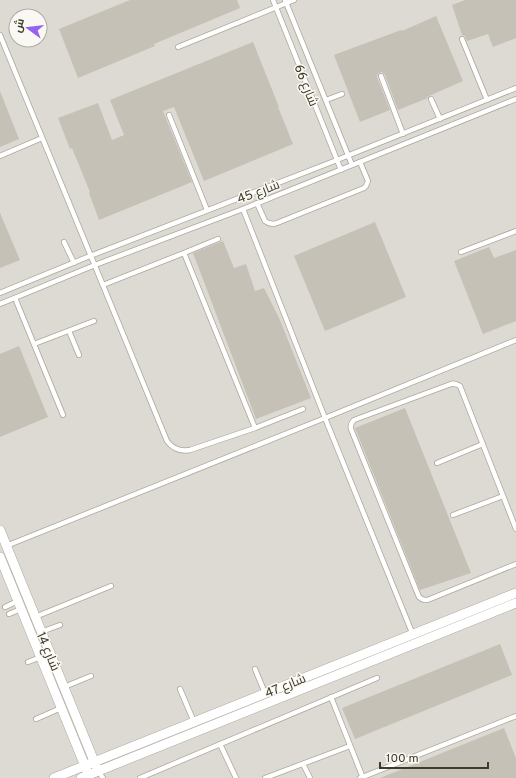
<svg xmlns="http://www.w3.org/2000/svg" width="516" height="778" viewBox="0 0 516 778" font-family="Overpass,Cairo,sans-serif">
	<style>
		.built { fill: #dddad3; fill-rule: evenodd }
		.building { fill: #c5c1b7 }
		.lines { fill: none; stroke-linecap: round; stroke-linejoin: round }
		.lane-casing { stroke: #aca89c; stroke-width: 6 }
		.street-casing { stroke: #aca89c; stroke-width: 10 }
		.lane { stroke: #fff; stroke-width: 4.5 }
		.street { stroke: #fff; stroke-width: 9 }
		.labels { text-anchor: middle; stroke-width: 3; stroke-linejoin: round; paint-order: stroke }
		.street-label { font-size: 13px; fill: #3f3b24; stroke: #faf8f5 }
	</style>
	<rect width="100%" height="100%" fill="#eeebe5"/>
	<path class="built" d="M0,0H516V778H0ZM16,16H40V40H16Z"/>
	<g class="building">
		<path d="M130,0H237L240,8L154,44L155,46L78,78L59,29Z"/>
		<path d="M465,0H516V38L493,47L488,34L467,41L465,36L462,35L452,5Z"/>
		<path d="M436,16L463,81L429,96L427,97L428,98L398,110L385,75L382,72L379,73L377,75V77L390,110L360,122L334,55L401,30L402,31Z"/>
		<path d="M253,42L279,107H278L293,144L204,181L174,107L163,111L192,182L99,220L89,193L90,192L72,148L70,149L58,118L98,103L112,140L124,135L110,100Z"/>
		<path d="M0,91L19,139L0,147Z"/>
		<path d="M0,213L20,260L0,268Z"/>
		<path d="M375,222L406,297L325,331L294,256Z"/>
		<path d="M223,241L234,268L246,264L255,291L264,288L280,320L311,398L256,419L193,253Z"/>
		<path d="M489,247L494,258L516,250V321L483,334L454,261Z"/>
		<path d="M19,346L48,417L0,437V354Z"/>
		<path d="M405,408L471,573L420,590L355,428Z"/>
		<path d="M500,644L512,675L355,739L342,708Z"/>
		<path d="M504,728L516,758V778H380Z"/>
	</g>
	<g class="lines">
		<g class="lane-casing">
			<g id="lane">
				<path d="M273,0L341,170"/>
				<path d="M285,0L352,165"/>
				<path d="M0,35L167,441C173,449 180,452 190,450L255,428L303,409"/>
				<path d="M462,39L487,100"/>
				<path d="M178,47L294,0"/>
				<path d="M381,76L403,134"/>
				<path d="M431,99L440,119"/>
				<path d="M326,100L342,94"/>
				<path d="M169,115L207,210"/>
				<path d="M0,156L42,138"/>
				<path d="M257,203L265,221C269,224 272,225 277,223L364,188L366,186L368,181L360,162"/>
				<path d="M243,209L325,418L413,635"/>
				<path d="M64,242L74,263"/>
				<path d="M461,252L516,231"/>
				<path d="M184,253L255,428"/>
				<path d="M103,285L184,253L218,239"/>
				<path d="M0,293L90,256L337,160L516,88"/>
				<path d="M15,298L63,415"/>
				<path d="M0,304L95,265L243,209L516,99"/>
				<path d="M69,331L79,355"/>
				<path d="M34,344L94,321"/>
				<path d="M437,463L483,444"/>
				<path d="M453,515L503,496"/>
				<path d="M516,529L460,386C456,384 454,383 451,384L354,420C351,423 350,425 351,429L419,597C423,600 425,601 430,599L516,564"/>
				<path d="M6,546L325,418L516,340"/>
				<path d="M5,607L18,601"/>
				<path d="M9,614L21,609"/>
				<path d="M35,617L111,586"/>
				<path d="M41,632L60,625"/>
				<path d="M28,662L41,657"/>
				<path d="M255,669L265,693"/>
				<path d="M64,687L91,676"/>
				<path d="M180,689L194,722"/>
				<path d="M331,697L363,778"/>
				<path d="M36,719L61,708"/>
				<path d="M220,744L236,778"/>
				<path d="M303,764L310,778"/>
				<path d="M98,771L103,778"/>
				<path d="M140,778L377,678"/>
				<path d="M265,778L350,746"/>
				<path d="M360,778L516,716"/>
			</g>
		</g>
		<g class="street-casing">
			<g id="street">
				<path d="M0,530L96,766"/>
				<path d="M0,557L87,771"/>
				<path d="M54,778L516,593"/>
				<path d="M81,778L516,603"/>
			</g>
		</g>
		<use href="#lane" class="lane"/>
		<use href="#street" class="street"/>
	</g>
	<g class="labels">
		<g class="street-label">
			<text transform="translate(307 85) rotate(68)" y="5">شارع 66</text>
			<text transform="translate(258 191) rotate(-21)" y="5">شارع 45</text>
			<text transform="translate(49 651) rotate(67)" y="5">شارع 14</text>
			<text transform="translate(285 685) rotate(-22)" y="5">شارع 47</text>
		</g>
	</g>
	<g transform="translate(28 28) rotate(285)"><circle r="19" fill="#faf8f5" stroke="#afaca1"/>
	<path d="M0-3L7 15L0 10L-7 15Z" fill="#9563ed"/>
	<text y="-6" font-size="11" font-weight="bold" text-anchor="middle" fill="#3f3b24">ش</text>
	</g>
	<path d="M380 762v6h108v-6" fill="none" stroke="#3f3b24" stroke-width="2"/>
	<text x="386" y="762" font-size="12" fill="#3f3b24" stroke="#faf8f5" stroke-width="3" paint-order="stroke">100 m</text>
</svg>
